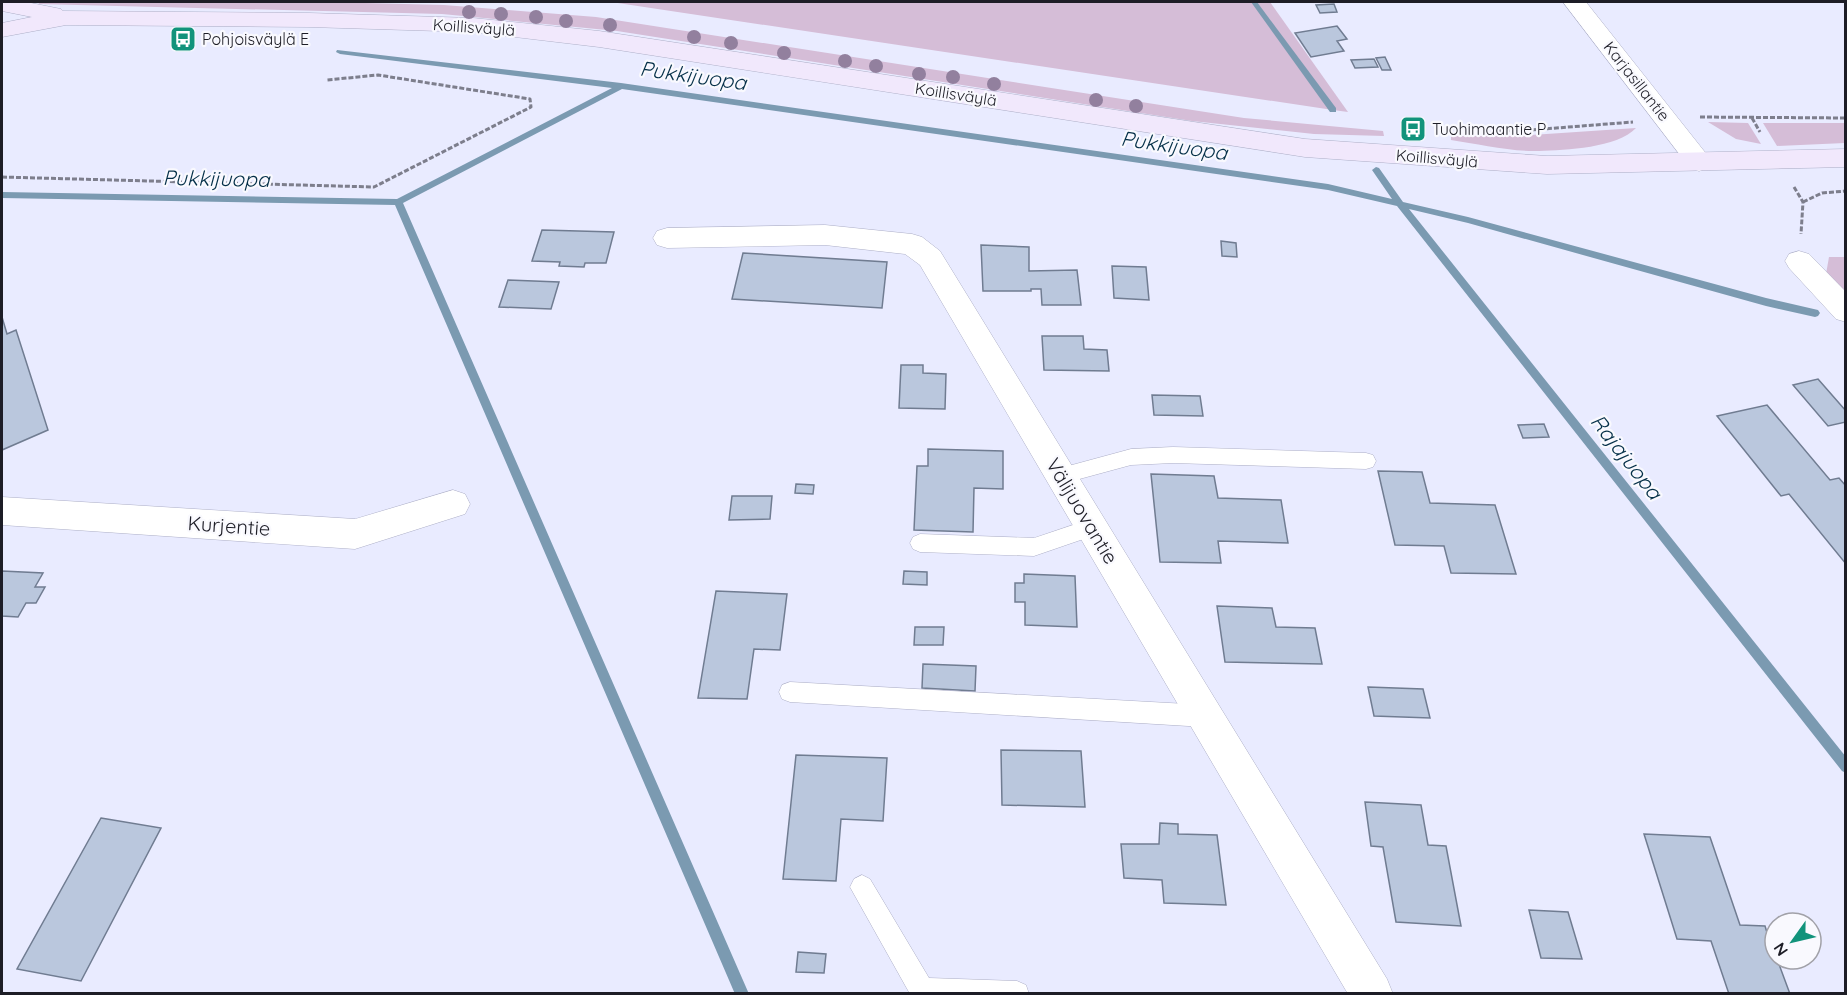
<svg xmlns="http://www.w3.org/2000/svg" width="1847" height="995" viewBox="0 0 1847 995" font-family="Quicksand,sans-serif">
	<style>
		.green { fill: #d5bdd7 }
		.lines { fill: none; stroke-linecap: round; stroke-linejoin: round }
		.stream { fill: #7b9ab1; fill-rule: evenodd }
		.building { fill: #bac7dd; stroke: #707c91; stroke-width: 1.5 }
		.lane-casing { stroke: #adafc7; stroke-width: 1 }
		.street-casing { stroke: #adafc7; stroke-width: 1 }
		.secondary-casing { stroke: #adafc7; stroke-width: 1 }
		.path { stroke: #7d7e8c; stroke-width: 3; stroke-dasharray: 5 2; stroke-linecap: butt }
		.lane { fill: #fff; fill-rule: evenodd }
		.street { fill: #fff; fill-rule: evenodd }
		.secondary { fill: #f1e8fc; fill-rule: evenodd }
		.tree { fill: #92809e }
		.labels { text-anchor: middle; stroke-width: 4.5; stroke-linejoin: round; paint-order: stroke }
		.far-street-label { font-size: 16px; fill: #1d1d26; stroke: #f9f9fe }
		.far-poi-label { font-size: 16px; fill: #1d1d26; stroke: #f9f9fe; text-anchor: start }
		.street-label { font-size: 20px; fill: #1d1d26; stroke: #f9f9fe }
		.water-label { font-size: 21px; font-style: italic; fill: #042f48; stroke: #f9f9fe }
	</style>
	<rect width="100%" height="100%" fill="#e9ebff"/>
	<g class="green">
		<path d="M41,2H325L444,5L596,17L1244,118L1383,131L1384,136L1314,134L1192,121L617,31L442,14L38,4Z"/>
		<path d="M611,2H1270L1348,112L1333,110Z"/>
		<path d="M1708,122L1748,123L1761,144L1736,139Z"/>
		<path d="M1763,123H1845V143L1777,146Z"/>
		<path d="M1636,128C1617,148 1566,150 1539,151C1512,152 1478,144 1451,140V136H1518Z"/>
		<path d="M1829,257H1845V294L1826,274Z"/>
	</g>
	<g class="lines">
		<g class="stream">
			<path d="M1251,2H1257L1336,108V112H1330Z"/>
			<path d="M337,50L621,83L1328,184L1392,199L1372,170L1376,167L1379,168L1403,202L1468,217L1766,298L1818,310L1820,313L1818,316L1815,317L1766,306L1468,223L1409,209L1846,757V773L1842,771L1397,206L1328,190L622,89L403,203L749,994H735L395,205L2,198V192L397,199L612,88L340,54L336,52Z"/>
		</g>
	</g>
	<g class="building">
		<path d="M1334,4L1337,12L1320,13L1316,5Z"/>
		<path d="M1337,26L1347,39L1337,41L1344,51L1311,57L1295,33Z"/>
		<path d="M1385,57L1391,70H1382L1376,58Z"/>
		<path d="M1374,59L1378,67L1355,68L1351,60Z"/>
		<path d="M542,230L614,232L606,263H585L584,267L559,266L560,262L532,261Z"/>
		<path d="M1221,241L1236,243L1237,257L1222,256Z"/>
		<path d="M981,245L1029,247V271L1077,270L1081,305H1042L1041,289H1031V291H983Z"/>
		<path d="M743,253L887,262L882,308L732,299Z"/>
		<path d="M1112,266L1146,267L1149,300L1114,298Z"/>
		<path d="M508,280L559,282L551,309L499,307Z"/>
		<path d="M2,317L7,334L16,330L48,430L2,450Z"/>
		<path d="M1042,336H1083L1084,349L1107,350L1109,371L1044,370Z"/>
		<path d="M901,365H923V373L946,374L945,409L899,408Z"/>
		<path d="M1818,379L1846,411V422L1828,426L1793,385Z"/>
		<path d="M1152,395L1200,396L1203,416L1154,415Z"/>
		<path d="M1767,405L1830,480L1839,478L1846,486V564L1789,494L1781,496L1717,416Z"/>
		<path d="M1544,424L1549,437L1523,438L1518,425Z"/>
		<path d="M928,449L1003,451V489L974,488L973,532L914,530L917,466H928Z"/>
		<path d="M1378,471L1422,472L1430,503L1495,505L1516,574L1451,573L1444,546L1395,545Z"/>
		<path d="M1151,474L1214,476L1218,498L1281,500L1288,543L1218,541L1221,563L1160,562Z"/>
		<path d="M796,484L814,485L813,494L795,493Z"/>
		<path d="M732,496H772L770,519L729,520Z"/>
		<path d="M2,571L43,573L35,587H45L36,603H26L18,617L2,616Z"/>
		<path d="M904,571L927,572V585L903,584Z"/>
		<path d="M1024,574L1075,576L1077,627L1025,625V602H1015V583H1024Z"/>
		<path d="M716,591L787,594L780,650L754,649L747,699L698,698Z"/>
		<path d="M1217,606L1272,608L1276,627L1315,628L1322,664L1225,662Z"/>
		<path d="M915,627H944L943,645H914Z"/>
		<path d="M923,664L976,666L975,691L922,688Z"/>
		<path d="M1368,687L1423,689L1430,718L1374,716Z"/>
		<path d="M1001,750L1081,751L1085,807L1002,805Z"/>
		<path d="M796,755L887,758L883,821L841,819L836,881L783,879Z"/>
		<path d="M1365,802L1421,805L1428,845L1446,846L1461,926L1396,922L1383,847L1371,846Z"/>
		<path d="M101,818L161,828L81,981L17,969Z"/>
		<path d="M1160,823L1178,824V834L1217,835L1226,905L1164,903L1162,880L1124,878L1121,844H1159Z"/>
		<path d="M1644,834L1710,837L1740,925L1765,926L1775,959H1777L1790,994H1729L1711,941L1677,939Z"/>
		<path d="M1529,910L1568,912L1582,959L1541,958Z"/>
		<path d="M798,952L826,954L824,973L796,972Z"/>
	</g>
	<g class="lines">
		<g class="lane-casing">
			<g id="lane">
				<path d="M1173,447L1366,453L1373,455L1376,461L1373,467L1366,469L1173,463L1131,465L1061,484L1054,482L1051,476L1054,470L1061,468L1131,449Z"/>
				<path d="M1091,519L1098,522L1101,528L1098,534L1034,556L920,552L913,549L910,543L913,537L920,534L1034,538Z"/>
				<path d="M790,682L1205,705L1213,708L1216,716L1213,724L1205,727L790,702L782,699L779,692L782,685Z"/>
				<path d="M862,875L870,879L929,978L1017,981L1026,985L1029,994H910L850,887L854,879Z"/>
			</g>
		</g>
		<g class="street-casing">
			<g id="street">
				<path d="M1563,2H1586L1708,156L1712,162L1708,168L1699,171L1690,168Z"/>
				<path d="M825,225L912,234L922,237L940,251L1387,979L1393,994H1348L920,265L905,254L825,245L667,248L657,245L653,238L657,231L667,228Z"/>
				<path d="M1799,251L1809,254L1846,292V322L1836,319L1789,268L1785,261L1789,254Z"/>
				<path d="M453,490L465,494L470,504L465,514L355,549L2,525V497L355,519Z"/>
			</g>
		</g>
		<g class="secondary-casing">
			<path id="secondary" d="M2,2H26L61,9L63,11L309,13L473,18L599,31L1305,139L1547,156L1846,149V167L1547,174L1305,157L599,47L473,32L309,27L66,25L2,37V23L32,17L2,11Z"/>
		</g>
		<g class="path">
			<path d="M1700,117L1846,118"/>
			<path d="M1752,118L1760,132"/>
			<path d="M1484,130L1518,131L1633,122"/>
			<path d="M2,177L374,187L531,107L530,99L378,75L327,80"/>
			<path d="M1794,187L1803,202L1801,234"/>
			<path d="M1803,202L1822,193L1846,191"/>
		</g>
		<use href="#lane" class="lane"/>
		<use href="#street" class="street"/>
		<use href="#secondary" class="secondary"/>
	</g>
	<g class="tree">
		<circle cx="469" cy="12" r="7"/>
		<circle cx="501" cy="14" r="7"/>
		<circle cx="536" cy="17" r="7"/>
		<circle cx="566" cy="21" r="7"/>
		<circle cx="610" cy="25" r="7"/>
		<circle cx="694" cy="37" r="7"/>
		<circle cx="731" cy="43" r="7"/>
		<circle cx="784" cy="53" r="7"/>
		<circle cx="845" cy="61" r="7"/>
		<circle cx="876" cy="66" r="7"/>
		<circle cx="919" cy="74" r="7"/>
		<circle cx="953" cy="77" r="7"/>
		<circle cx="994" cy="84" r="7"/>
		<circle cx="1096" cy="100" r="7"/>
		<circle cx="1136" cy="106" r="7"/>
	</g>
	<defs>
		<g id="bus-square" transform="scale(1.35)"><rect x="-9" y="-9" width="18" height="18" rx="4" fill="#11937b" stroke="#f9f9fe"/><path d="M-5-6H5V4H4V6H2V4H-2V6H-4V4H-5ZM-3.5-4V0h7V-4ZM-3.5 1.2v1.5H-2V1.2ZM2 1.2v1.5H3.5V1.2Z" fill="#fff"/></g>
	</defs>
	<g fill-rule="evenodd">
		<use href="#bus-square" x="183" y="39"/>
		<use href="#bus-square" x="1413" y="129"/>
	</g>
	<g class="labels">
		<g class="far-street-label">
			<text transform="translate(474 27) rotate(4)" y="6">Koillisväylä</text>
			<text transform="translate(1637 81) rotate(52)" y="6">Karjasillantie</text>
			<text transform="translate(956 94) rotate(9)" y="6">Koillisväylä</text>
			<text transform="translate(1437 158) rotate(5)" y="6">Koillisväylä</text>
		</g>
		<g class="far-poi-label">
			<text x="202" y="45">Pohjoisväylä E</text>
			<text x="1432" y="135">Tuohimaantie P</text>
		</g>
		<g class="street-label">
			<text transform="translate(1082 511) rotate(59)" y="7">Välijuovantie</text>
			<text transform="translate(229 526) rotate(4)" y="7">Kurjentie</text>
		</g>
		<g class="water-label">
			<text transform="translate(693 76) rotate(8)" y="7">Pukkijuopa</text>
			<text transform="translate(1174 146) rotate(8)" y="7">Pukkijuopa</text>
			<text transform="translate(216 179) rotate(1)" y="7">Pukkijuopa</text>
			<text transform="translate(1626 457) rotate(52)" y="7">Rajajuopa</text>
		</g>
	</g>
	<rect width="1847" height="995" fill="none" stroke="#1d1d26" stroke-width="6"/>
	<g transform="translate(1793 941) rotate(236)"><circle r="28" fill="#f9f9fe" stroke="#a1a1a8" stroke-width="1.5"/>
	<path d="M0-4.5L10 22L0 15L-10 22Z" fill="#11937b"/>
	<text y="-9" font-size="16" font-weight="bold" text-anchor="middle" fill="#1d1d26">N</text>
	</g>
</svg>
